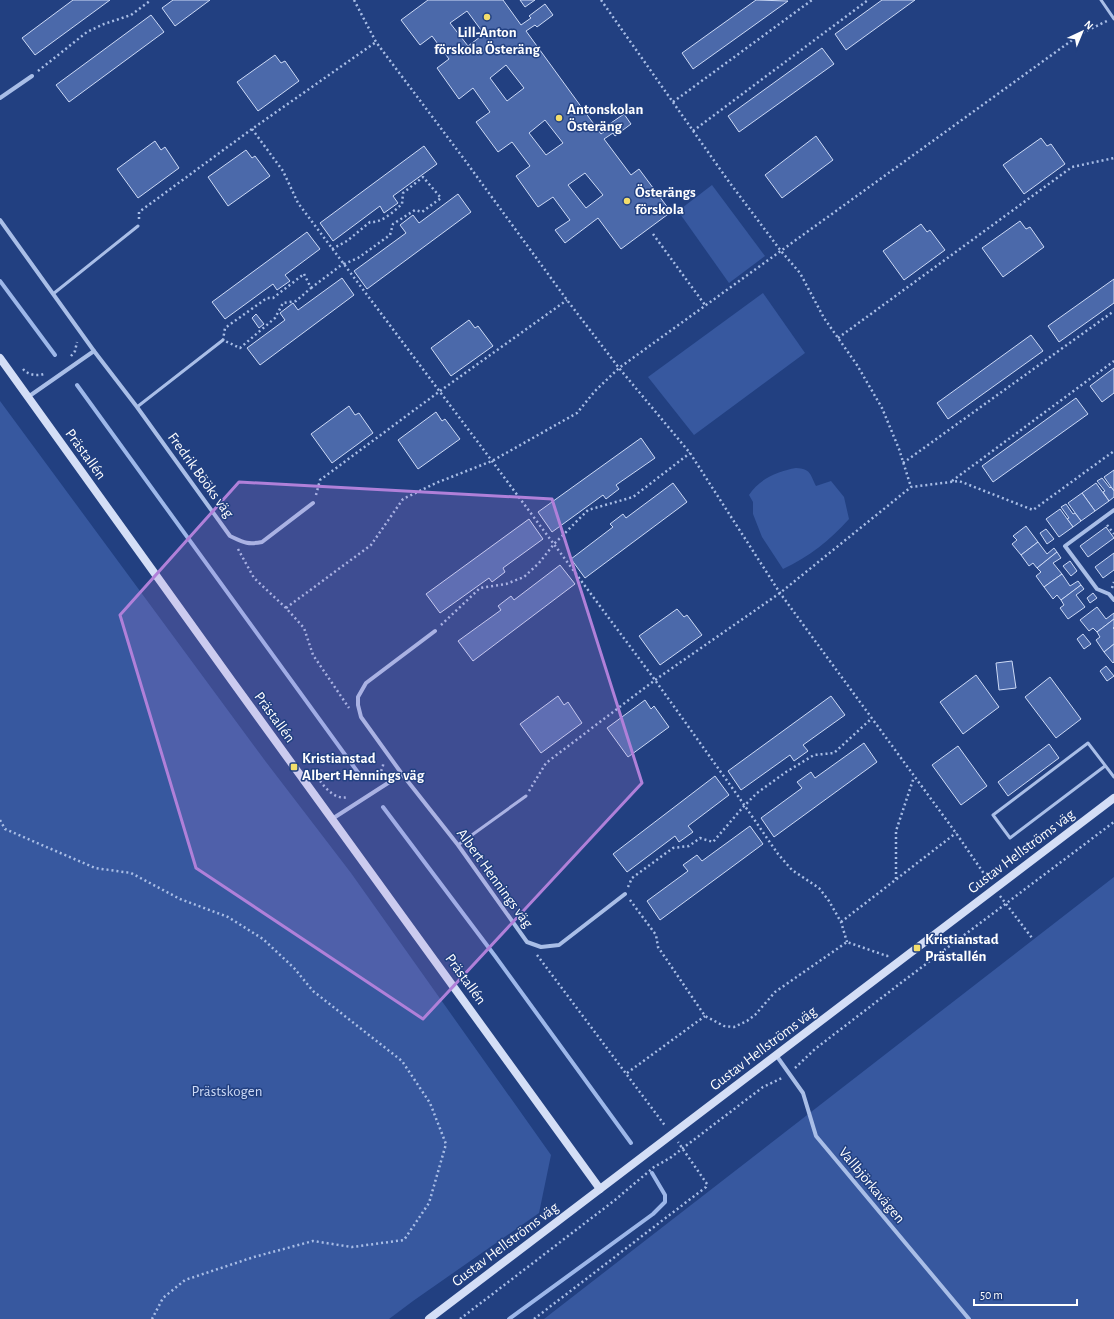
<svg xmlns="http://www.w3.org/2000/svg" width="1114" height="1319" viewBox="0 0 1114 1319" font-family="'Alegreya Sans',sans-serif">
	<style>
		.green { fill: #37589f }
		.lines { fill: none; stroke-linecap: round; stroke-linejoin: round }
		.stream { stroke: #9db7e9; stroke-width: 4 }
		.building { fill: #4b69aa; stroke: #cddaf6; fill-rule: evenodd }
		.path { stroke: #a9bee7; stroke-width: 2.5; stroke-dasharray: 2 3; stroke-linecap: butt }
		.lane { stroke: #a9bee7; stroke-width: 3 }
		.street { stroke: #a9bee7; stroke-width: 4 }
		.secondary { stroke: #d4def6; stroke-width: 8 }
		.marked { fill: #b080d9; fill-opacity: 0.2; stroke: #b080d9; stroke-width: 3; stroke-linejoin: round }
		.poi-dot { fill: #f3dd6c; stroke: #224081; stroke-width: 1.5 }
		.labels { text-anchor: middle; stroke-width: 3; stroke-linejoin: round; paint-order: stroke }
		.poi-label { font-size: 15px; font-weight: bold; fill: #fff; stroke: #224081; text-anchor: start }
		.street-label { font-size: 15px; fill: #fff; stroke: #224081 }
		.park-label { font-size: 15px; fill: #cddaf6; stroke: #224081 }
	</style>
	<rect width="100%" height="100%" fill="#224081"/>
	<g class="green">
		<path d="M712,185L765,256L729,283L678,211Z"/>
		<path d="M763,293L805,353L694,435L648,377Z"/>
		<path d="M0,401L266,762L351,873L551,1155L539,1213L413,1301L389,1319H0Z"/>
		<path d="M796,468C811,469 810,474 816,486L831,481L844,497L849,519C830,540 809,557 783,569L762,537L753,514V502L749,495C759,479 778,471 796,468Z"/>
		<path d="M1114,877V1319H544Z"/>
	</g>
	<g class="lines">
		<g class="stream">
			<path d="M0,281L55,355"/>
			<path d="M77,385L362,778"/>
			<path d="M383,807L495,956L631,1143"/>
			<path d="M509,1319L653,1214L665,1202V1195L652,1173"/>
		</g>
	</g>
	<g class="building">
		<path d="M73,0H110L35,55L22,38Z"/>
		<path d="M173,0H210L175,26L162,8Z"/>
		<path d="M428,0H503L521,25L531,18L529,16L545,4L553,15L537,27L535,25L526,31L601,134L610,127L608,125L624,114L631,124L615,136L613,133L604,139L631,175L639,169L671,212L621,249L598,218L565,243L555,230L570,220L553,197L538,207L516,176L530,166L512,142L498,152L476,122L490,112L473,88L459,99L437,68L449,59L432,36L420,45L401,20ZM467,11L484,34L468,46L450,23ZM506,65L524,88L507,101L490,78ZM545,120L563,143L546,155L529,133ZM585,173L603,195L586,208L568,185Z"/>
		<path d="M520,0H535L525,7Z"/>
		<path d="M756,0L788,1L693,69L682,53Z"/>
		<path d="M882,0H915L846,50L835,34Z"/>
		<path d="M151,15L164,32L69,102L56,85Z"/>
		<path d="M822,48L834,64L739,132L728,116Z"/>
		<path d="M275,55L281,63L285,61L299,81L258,111L237,82Z"/>
		<path d="M816,136L833,160L782,198L765,175Z"/>
		<path d="M1041,138L1047,146L1051,144L1065,164L1024,194L1003,165Z"/>
		<path d="M155,141L161,150L165,147L179,168L138,198L117,169Z"/>
		<path d="M424,146L437,164L393,196L398,203L384,213L380,206L333,241L320,223Z"/>
		<path d="M246,150L252,158L255,156L270,176L228,206L208,177Z"/>
		<path d="M458,194L471,212L367,289L354,271L406,233L400,225L413,215L419,223Z"/>
		<path d="M1020,221L1026,229L1030,227L1044,247L1003,277L982,248Z"/>
		<path d="M921,224L927,232L930,230L945,250L904,280L883,251Z"/>
		<path d="M307,232L320,249L285,275L290,281L277,290L273,284L225,319L212,302Z"/>
		<path d="M342,278L354,295L260,365L247,348L285,320L280,313L293,303L298,310Z"/>
		<path d="M1114,279V303L1059,342L1048,326Z"/>
		<path d="M256,314L264,324L259,328L252,318Z"/>
		<path d="M469,320L475,328L478,326L493,346L451,376L431,348Z"/>
		<path d="M1031,335L1043,351L948,419L937,403Z"/>
		<path d="M1114,368V393L1102,402L1090,386Z"/>
		<path d="M1076,398L1088,414L993,482L982,466Z"/>
		<path d="M349,406L355,415L359,413L373,433L332,463L311,434Z"/>
		<path d="M436,412L442,421L445,419L460,439L418,469L398,440Z"/>
		<path d="M641,438L655,458L616,485L619,489L606,499L603,495L552,532L538,512Z"/>
		<path d="M1114,470V491L1104,477Z"/>
		<path d="M1102,478L1110,488L1111,487L1114,491V497L1109,501L1103,492L1105,491L1097,481Z"/>
		<path d="M673,483L687,502L585,578L571,559L613,527L610,524L623,514L626,518Z"/>
		<path d="M1096,483L1109,501L1095,511L1082,493Z"/>
		<path d="M1082,493L1095,511L1081,521L1068,503Z"/>
		<path d="M1066,504L1073,514L1075,513L1081,521L1073,527L1067,519L1069,518L1061,507Z"/>
		<path d="M1060,509L1073,527L1059,537L1046,519Z"/>
		<path d="M529,519L543,539L503,568L505,572L492,582L489,578L440,613L426,594Z"/>
		<path d="M1026,526L1038,542L1021,555L1012,544L1017,540L1013,536Z"/>
		<path d="M1106,527L1114,538L1088,557L1080,546Z"/>
		<path d="M1046,529L1054,539L1047,544L1040,533Z"/>
		<path d="M1038,542L1047,554L1054,548L1057,552L1037,568L1033,563L1029,566L1021,555Z"/>
		<path d="M1057,552L1061,558L1053,563L1062,574L1044,587L1036,576L1041,572L1037,568Z"/>
		<path d="M1114,553V570L1103,578L1095,567Z"/>
		<path d="M1070,561L1077,571L1071,576L1063,566Z"/>
		<path d="M560,565L575,584L473,661L458,641L501,610L498,606L511,596L514,600Z"/>
		<path d="M1062,574L1070,586L1078,581L1081,585L1061,600L1057,595L1053,599L1044,587Z"/>
		<path d="M1081,585L1084,589L1076,595L1085,607L1068,619L1060,608L1064,605L1061,600Z"/>
		<path d="M1093,593L1097,598L1090,603L1087,598Z"/>
		<path d="M1097,607L1106,619L1114,613V619L1097,632L1093,628L1089,631L1080,620Z"/>
		<path d="M677,609L684,617L687,615L702,635L660,665L639,636Z"/>
		<path d="M1114,619V627L1113,628L1114,629V644L1104,652L1096,640L1100,637L1097,632Z"/>
		<path d="M1083,634L1091,644L1084,649L1077,639Z"/>
		<path d="M1114,644V662L1113,663L1104,652Z"/>
		<path d="M1012,661L1016,688L999,690L996,663Z"/>
		<path d="M1106,666L1114,676L1107,681L1100,671Z"/>
		<path d="M976,675L999,707L963,734L940,702Z"/>
		<path d="M1050,677L1081,719L1056,738L1025,697Z"/>
		<path d="M558,696L564,705L568,702L582,723L541,753L520,724Z"/>
		<path d="M831,696L845,715L803,745L808,751L794,761L790,755L741,790L728,771Z"/>
		<path d="M645,700L651,709L654,706L669,727L628,757L607,728Z"/>
		<path d="M864,743L877,762L774,837L761,818L802,788L797,782L811,772L815,778Z"/>
		<path d="M1049,744L1059,758L1008,796L998,782Z"/>
		<path d="M958,746L987,786L961,805L932,765Z"/>
		<path d="M715,776L729,795L688,826L693,832L679,842L675,836L627,872L613,854Z"/>
		<path d="M750,826L763,844L660,920L647,901L688,871L683,865L697,855L702,861Z"/>
	</g>
	<g class="lines">
		<g class="path">
			<path d="M354,0L376,42L464,159L567,300L619,368L690,453L780,593L956,833L989,881"/>
			<path d="M601,0L727,179L781,251L800,273L824,318L857,365L882,408L899,449L911,487"/>
			<path d="M38,71L87,32L104,24L131,15L151,0"/>
			<path d="M673,102L812,0"/>
			<path d="M252,129L283,171L298,203L492,461L655,680L738,796L778,854L792,870L819,888L829,901L841,922L847,942"/>
			<path d="M693,131L868,0"/>
			<path d="M139,219V212L252,129L376,42"/>
			<path d="M653,234L705,305"/>
			<path d="M332,249L347,241L370,222C382,223 393,212 402,204L403,193L423,177L441,198L422,212L415,210L393,224L390,235L358,258L344,264"/>
			<path d="M304,274L311,288L296,301L283,303L275,318L240,348L223,340L225,328L267,298H273Z"/>
			<path d="M311,288L344,263"/>
			<path d="M838,338L1072,167L1114,158"/>
			<path d="M71,356L75,351L77,342"/>
			<path d="M23,369C28,375 36,376 44,374"/>
			<path d="M903,463L1114,311"/>
			<path d="M952,481L1114,361"/>
			<path d="M316,495L320,480L440,391L567,300"/>
			<path d="M1107,525L1114,534"/>
			<path d="M238,549L254,578L286,608L304,628L313,655L349,708"/>
			<path d="M1112,588L1114,582"/>
			<path d="M286,608L371,545L403,499L436,483L492,461L577,413L595,391L619,368L1082,33L1107,21"/>
			<path d="M441,625L480,588L506,584L524,577L539,563L554,544L588,510L633,497L690,453"/>
			<path d="M375,779C379,775 384,768 383,762"/>
			<path d="M320,781C327,790 336,800 348,797"/>
			<path d="M529,791L546,763L655,680L780,593L911,487L959,481L1033,510L1114,451"/>
			<path d="M0,820L5,829L95,868L131,873L180,899L228,917L263,939L294,968L313,991L402,1061L430,1103L446,1144L429,1203L404,1240L352,1247L313,1241L254,1257L185,1280L163,1298L152,1319"/>
			<path d="M896,879V831L914,777"/>
			<path d="M628,887L632,878L673,848L689,846L700,838L713,842L744,806L757,793L786,772L814,755L834,753L871,719"/>
			<path d="M1000,896L1032,938"/>
			<path d="M630,900L656,935L658,947L705,1016L724,1026L734,1027L747,1021L755,1015L775,992L847,942L887,956L888,955"/>
			<path d="M841,922L956,833"/>
			<path d="M537,955L666,1127"/>
			<path d="M795,1068L815,1049L906,979L1114,822"/>
			<path d="M627,1073L705,1016"/>
			<path d="M460,1319L615,1200L654,1167L670,1158L763,1087L782,1078"/>
			<path d="M534,1319L706,1187L707,1184L678,1142"/>
		</g>
		<g class="lane">
			<path d="M1101,0L1114,19"/>
			<path d="M53,294L138,226"/>
			<path d="M137,407L223,340"/>
			<path d="M1105,766L1010,838L993,815L1088,743L1114,777"/>
			<path d="M458,845L526,796"/>
		</g>
		<g class="street">
			<path d="M0,98L32,76"/>
			<path d="M0,220L94,351L137,407L230,536C243,542 247,545 262,542L313,503"/>
			<path d="M28,397L94,351"/>
			<path d="M1114,510L1065,546L1097,589L1109,594L1114,600"/>
			<path d="M435,631L366,683L358,697V705L361,717L402,774L458,845L527,942L541,947L559,945L625,894"/>
			<path d="M332,819L402,774"/>
			<path d="M776,1055L803,1093L816,1136L969,1319"/>
		</g>
		<g class="secondary">
			<path d="M0,358L232,681L600,1189"/>
			<path d="M429,1319L1114,798"/>
		</g>
	</g>
	<path class="marked" d="M239,482L552,499L642,783L423,1019L196,868L120,615Z"/>
	<g class="poi-dot">
		<circle cx="487" cy="17" r="4"/>
		<circle cx="559" cy="118" r="4"/>
		<circle cx="627" cy="201" r="4"/>
		<rect x="290" y="763" width="8" height="8" rx="2"/>
		<rect x="913" y="944" width="8" height="8" rx="2"/>
	</g>
	<g class="labels">
		<g class="poi-label">
			<text x="487" y="37" text-anchor="middle">Lill-Anton<tspan x="487" dy="17">förskola Österäng</tspan></text>
			<text x="567" y="114">Antonskolan<tspan x="567" dy="17">Österäng</tspan></text>
			<text x="635" y="197">Österängs<tspan x="635" dy="17">förskola</tspan></text>
			<text x="302" y="763">Kristianstad<tspan x="302" dy="17">Albert Hennings väg</tspan></text>
			<text x="925" y="944">Kristianstad<tspan x="925" dy="17">Prästallén</tspan></text>
		</g>
		<g class="street-label">
			<text transform="translate(86 454) rotate(54)" y="5">Prästallén</text>
			<text transform="translate(201 475) rotate(54)" y="5">Fredrik Bööks väg</text>
			<text transform="translate(275 717) rotate(54)" y="5">Prästallén</text>
			<text transform="translate(1021 851) rotate(-37)" y="5">Gustav Hellströms väg</text>
			<text transform="translate(495 878) rotate(54)" y="5">Albert Hennings väg</text>
			<text transform="translate(466 979) rotate(54)" y="5">Prästallén</text>
			<text transform="translate(763 1048) rotate(-37)" y="5">Gustav Hellströms väg</text>
			<text transform="translate(872 1185) rotate(50)" y="5">Vallbjörkavägen</text>
			<text transform="translate(505 1244) rotate(-37)" y="5">Gustav Hellströms väg</text>
		</g>
		<g class="park-label">
			<text x="227" y="1096">Prästskogen</text>
		</g>
	</g>
	<g transform="translate(1082 32) rotate(44)" stroke="#224081" stroke-width="3" paint-order="stroke">
	<path d="M0-3L7 15L0 10L-7 15Z" fill="#ffffff"/>
	<text y="-6" font-size="11" font-weight="bold" text-anchor="middle" fill="#ffffff">N</text>
	</g>
	<path d="M974 1299v6h103v-6" fill="none" stroke="#ffffff" stroke-width="2"/>
	<text x="980" y="1299" font-size="12" fill="#ffffff" stroke="#224081" stroke-width="3" paint-order="stroke">50 m</text>
</svg>
